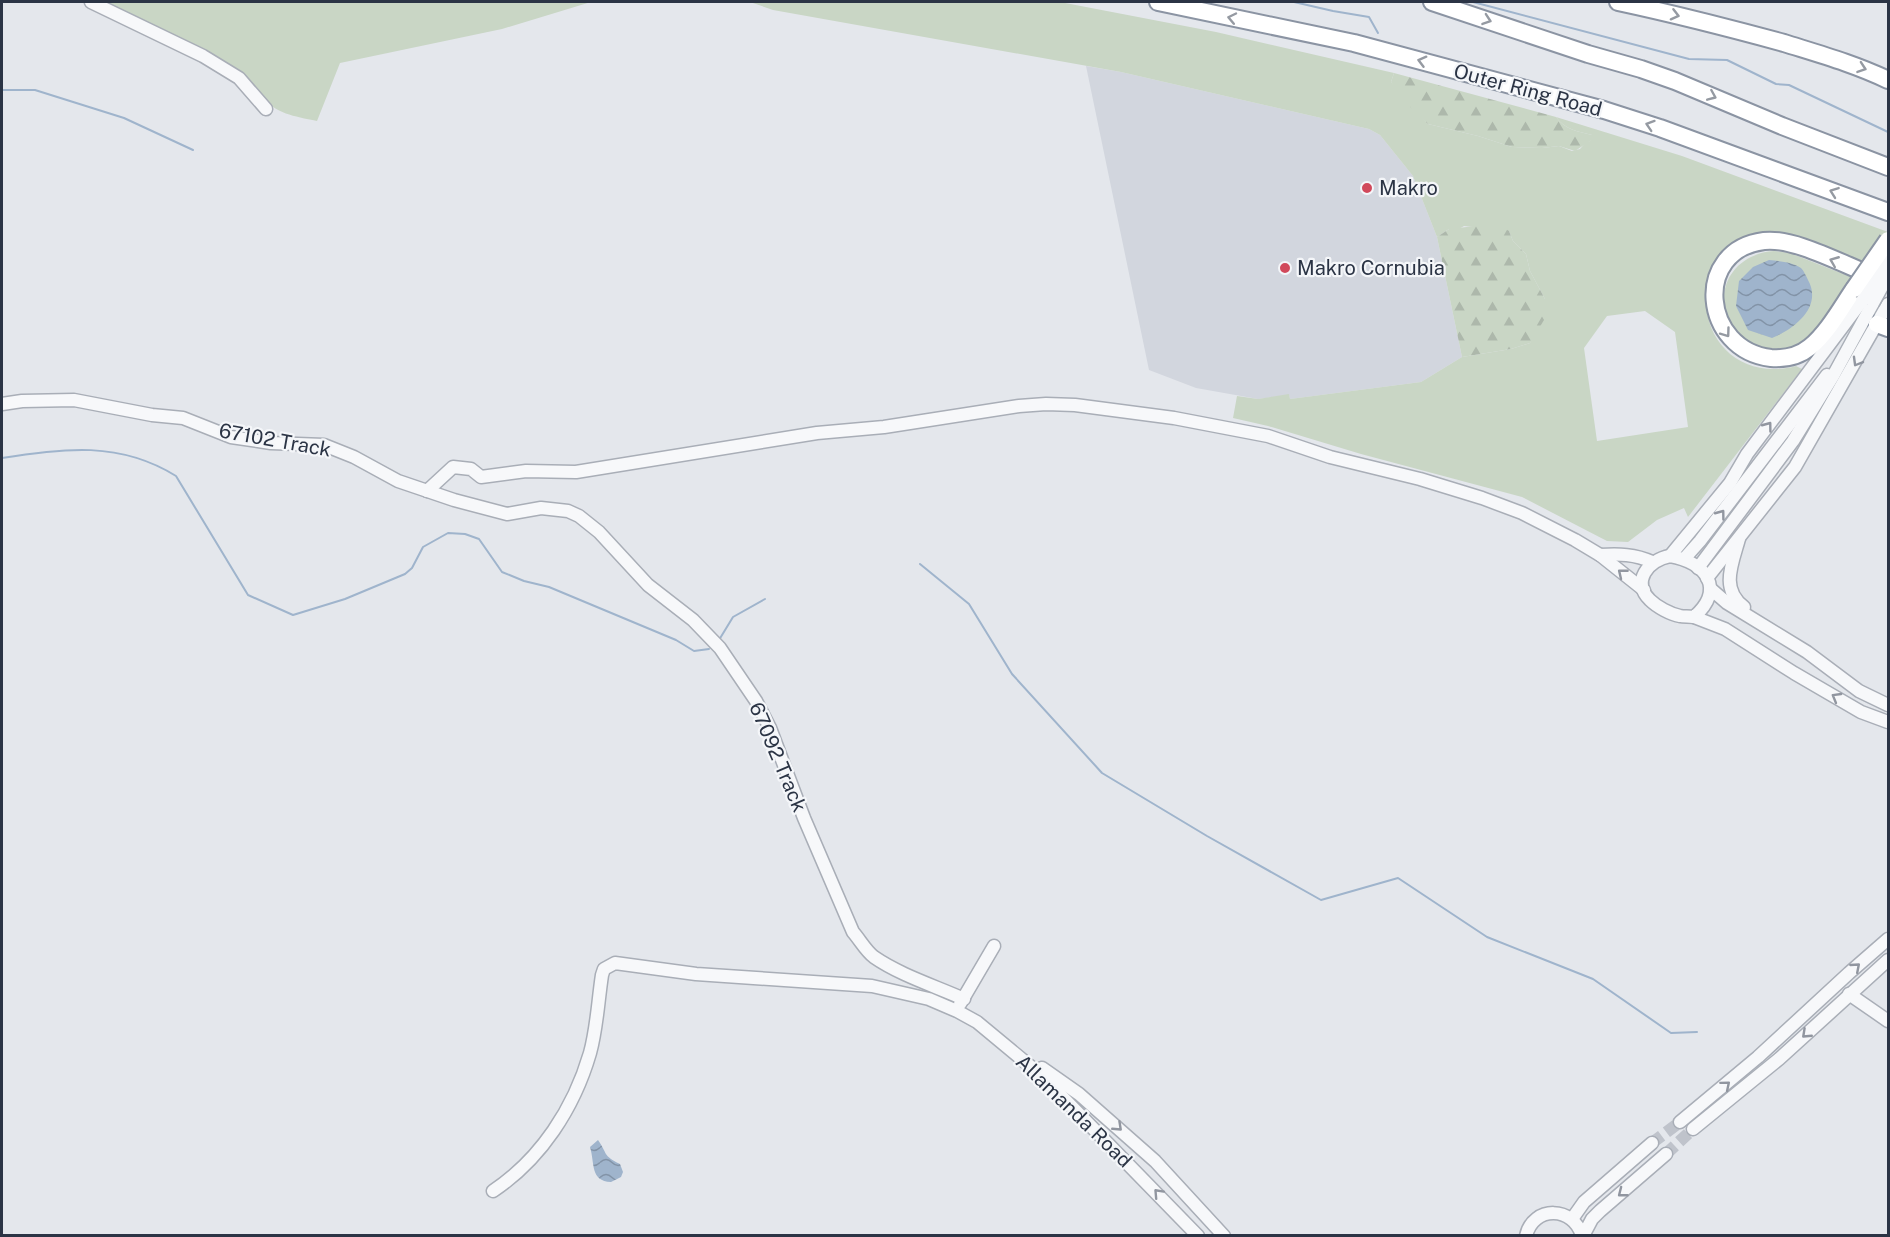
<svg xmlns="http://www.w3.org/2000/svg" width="1890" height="1237" viewBox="0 0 1890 1237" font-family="'Public Sans',sans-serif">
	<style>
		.built { fill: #d2d6de }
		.grass { fill: #c9d6c5; fill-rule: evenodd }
		.forest { fill: url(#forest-firs) }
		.water { fill: url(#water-waves) }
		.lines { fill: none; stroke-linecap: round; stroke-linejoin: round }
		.stream { stroke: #9fb4cc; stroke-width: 2 }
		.minor-tunnel { stroke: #bfc3cb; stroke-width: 12; stroke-dasharray: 12 6; stroke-linecap: butt }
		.minor-casing { stroke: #a9aeb7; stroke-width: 15 }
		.highway-casing { stroke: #8b94a3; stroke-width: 20 }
		.minor { stroke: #f7f8fa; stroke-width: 12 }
		.highway { stroke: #fff; stroke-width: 16 }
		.minor-bridge-casing { stroke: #a9aeb7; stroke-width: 15; stroke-linecap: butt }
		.highway-bridge-casing { stroke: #8b94a3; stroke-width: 20; stroke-linecap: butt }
		.minor-bridge { stroke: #f7f8fa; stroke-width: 12 }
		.highway-bridge { stroke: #fff; stroke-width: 16 }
		.oneway { stroke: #959aa2 }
		.oneway2 { stroke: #9196a0 }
		.poi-dot { fill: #d1495b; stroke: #f4f6f9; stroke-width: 2 }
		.labels { text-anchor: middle; stroke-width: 4.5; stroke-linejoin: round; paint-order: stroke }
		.street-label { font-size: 20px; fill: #2b3445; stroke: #f4f6f9 }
		.poi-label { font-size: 20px; fill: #2b3445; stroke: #f4f6f9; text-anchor: start }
	</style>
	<defs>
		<pattern id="forest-firs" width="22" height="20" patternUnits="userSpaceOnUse" patternTransform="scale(1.5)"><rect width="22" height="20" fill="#c9d6c5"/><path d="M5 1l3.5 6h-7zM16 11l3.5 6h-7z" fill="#adb8ab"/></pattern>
		<pattern id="water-waves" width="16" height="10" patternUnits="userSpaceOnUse" patternTransform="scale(1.5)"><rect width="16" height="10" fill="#9fb4cc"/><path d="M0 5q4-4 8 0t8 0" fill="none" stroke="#8293a7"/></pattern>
	</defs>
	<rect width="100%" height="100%" fill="#e4e7ec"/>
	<path class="built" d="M1086,66L1121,72L1369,129L1380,135L1413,176L1437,237L1462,357L1421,382L1290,399L1289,395L1258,399L1196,388L1149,370Z"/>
	<g class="grass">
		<path d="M103,2H591L502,29L340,63L317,121C293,116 277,114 260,96Z"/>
		<path d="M750,2H1060L1216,32L1394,73L1391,82L1428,124L1478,136L1512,147L1542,148L1559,146L1572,151L1580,149L1586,142L1590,141L1592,135C1579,132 1564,129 1556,117L1682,156L1888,232L1866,265L1770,233L1708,284C1697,340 1742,381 1796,366L1802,369L1688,517L1684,508L1657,520L1628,542L1607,541L1522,497L1361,454L1268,426L1233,418L1237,396L1258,399L1289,394L1290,399L1421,382L1462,357L1511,349L1530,343L1545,299L1530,271L1526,254L1513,241L1509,231L1464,226L1459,229H1449L1437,237L1413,176L1380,135L1369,129L1121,72L773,10ZM1645,311L1675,332L1688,427L1597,441L1584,348L1607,316Z"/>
		<path d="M1774,251L1790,253L1856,279L1809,339L1788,351L1757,350C1748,342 1735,334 1729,325C1726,321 1726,315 1725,311C1718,278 1742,253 1774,251Z"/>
	</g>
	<g class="forest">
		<path d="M1394,73L1556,117C1564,129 1579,132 1592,135L1593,139L1575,151L1559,146L1542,148L1512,147L1478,136L1428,124L1401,98L1391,82Z"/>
		<path d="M1493,224L1501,226L1509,231L1513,241L1526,254L1530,271L1545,299L1547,313L1544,320L1530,343L1511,349L1462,357L1437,237L1449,229Z"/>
	</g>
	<g class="water">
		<path d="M1769,260C1780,261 1792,262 1801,268C1804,271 1806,276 1808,280C1823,307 1794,329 1772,338L1748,330L1736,306L1739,281L1753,267Z"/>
		<path d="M598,1140C608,1154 602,1155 620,1164L623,1172L621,1177L611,1182C590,1181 595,1164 590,1147Z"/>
	</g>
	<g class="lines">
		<g class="stream">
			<path d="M1294,2L1333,11L1369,17L1378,33"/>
			<path d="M1473,2L1689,59L1727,60L1776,84L1789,85L1888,132"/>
			<path d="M2,90H35L124,118L193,150"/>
			<path d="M2,458C63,448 120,441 176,476L248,595L293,615L345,599L405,574L412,568L423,547L448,533L465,534L479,539L502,572L524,581L549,587L676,640L694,651L709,649"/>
			<path d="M920,564L969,604L1012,674L1102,773L1207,836L1321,900L1398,878L1487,937L1593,979L1671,1033L1697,1032"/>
			<path d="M719,640L733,617L765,599"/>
		</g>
		<g class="minor-tunnel">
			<path d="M1652,1143L1680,1122"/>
			<path d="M1666,1154L1693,1129"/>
		</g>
		<g class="minor-casing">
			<g id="minor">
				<path d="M91,2L203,56L239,78L266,109"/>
				<path d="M2,404L22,401L74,400L152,415L183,418L231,437L271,443L324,445L354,457L398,481L454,500L507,514L541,508L568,511L579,516L599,532L648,585L693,620L720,648L756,701L770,728L804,818L853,932C860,940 866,951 874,957C900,975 935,986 964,999"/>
				<path d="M427,491L453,467L471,469L481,477L526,471L576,472L817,433L884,427L1019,406L1046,404L1075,405L1174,418L1268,436L1330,457L1420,479L1482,498L1522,513L1575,540L1600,555L1644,590"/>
				<path d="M1739,539C1732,564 1720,589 1744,607"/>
				<path d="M1600,555C1619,554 1635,554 1652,562"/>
				<path d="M1670,556L1730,483L1747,454L1862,301"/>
				<path d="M1670,556C1706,562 1726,589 1694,617C1689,616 1684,617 1680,616C1670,614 1657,607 1650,600C1631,582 1648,560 1670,556Z"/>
				<path d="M1684,559L1700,541L1827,375"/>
				<path d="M1698,568L1793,441L1833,376L1873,303"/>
				<path d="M1707,578L1795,467L1888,304"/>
				<path d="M1712,590L1727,603L1807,652L1859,691L1888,705"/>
				<path d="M1694,617L1725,629L1794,673L1861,712L1888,722"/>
				<path d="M1849,994L1888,1021"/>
				<path d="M960,1004L994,946"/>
				<path d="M1042,1068L1079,1094L1155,1161L1224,1236"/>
				<path d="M1680,1122L1758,1057L1849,973L1888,939"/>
				<path d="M1693,1129L1779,1059L1888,960"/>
				<path d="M493,1191C541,1159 574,1108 590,1053C597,1028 598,1001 602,975L604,969L615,963L696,974L872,986L929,999L957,1011L977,1022L1042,1076L1198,1236"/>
				<path d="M1572,1219L1584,1202L1652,1143"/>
				<path d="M1526,1236C1533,1205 1574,1206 1582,1236"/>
				<path d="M1583,1236L1592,1219L1600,1211L1666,1154"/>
			</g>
		</g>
		<g class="highway-casing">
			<g id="highway">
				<path d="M1158,2L1354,43L1604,110L1660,128L1888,212"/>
				<path d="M1432,2L1588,54L1641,69L1675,81L1782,126L1888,167"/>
				<path d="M1618,2C1674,14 1729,28 1784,43C1819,54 1855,64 1888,80"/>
				<path d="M1854,289C1841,308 1828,332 1810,347C1799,356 1785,359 1771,358C1702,350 1692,250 1764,241C1794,237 1846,266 1876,277"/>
				<path d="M1877,324L1888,328"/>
			</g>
		</g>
		<use href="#minor" class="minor"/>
		<use href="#highway" class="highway"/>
		<g class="minor-bridge-casing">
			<g id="minor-bridge">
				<path d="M1862,301L1888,259"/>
				<path d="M1873,303L1888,276"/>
			</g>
		</g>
		<g class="highway-bridge-casing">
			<path id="highway-bridge" d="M1854,289L1888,240"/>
		</g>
		<use href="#minor-bridge" class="minor-bridge"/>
		<use href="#highway-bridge" class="highway-bridge"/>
	</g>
	<defs><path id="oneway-chevron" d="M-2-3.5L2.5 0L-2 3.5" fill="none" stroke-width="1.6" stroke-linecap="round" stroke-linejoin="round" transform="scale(1.5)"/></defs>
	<g class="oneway">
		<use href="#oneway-chevron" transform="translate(1675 15) rotate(14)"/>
		<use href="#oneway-chevron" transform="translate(1232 18) rotate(-168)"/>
		<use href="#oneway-chevron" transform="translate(1487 20) rotate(19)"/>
		<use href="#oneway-chevron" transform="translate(1422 61) rotate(-165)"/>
		<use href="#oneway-chevron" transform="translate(1862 68) rotate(19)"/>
		<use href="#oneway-chevron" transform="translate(1712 96) rotate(23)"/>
		<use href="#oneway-chevron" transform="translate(1650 125) rotate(-162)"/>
		<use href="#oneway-chevron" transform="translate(1834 192) rotate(-160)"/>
		<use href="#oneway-chevron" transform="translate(1834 261) rotate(-158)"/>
		<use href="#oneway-chevron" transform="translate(1726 333) rotate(54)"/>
	</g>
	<g class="oneway2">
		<use href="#oneway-chevron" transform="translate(1857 362) rotate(120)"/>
		<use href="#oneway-chevron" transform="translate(1768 426) rotate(-53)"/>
		<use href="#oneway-chevron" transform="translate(1721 514) rotate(-53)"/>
		<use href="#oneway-chevron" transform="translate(1622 573) rotate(-141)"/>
		<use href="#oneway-chevron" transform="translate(1836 697) rotate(-150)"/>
		<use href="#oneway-chevron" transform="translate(1856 967) rotate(-41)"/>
		<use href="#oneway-chevron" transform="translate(1806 1034) rotate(137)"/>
		<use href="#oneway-chevron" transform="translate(1726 1085) rotate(-40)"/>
		<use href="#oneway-chevron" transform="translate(1118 1127) rotate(43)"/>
		<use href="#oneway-chevron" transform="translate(1158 1193) rotate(-133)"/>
		<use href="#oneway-chevron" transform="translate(1622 1193) rotate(142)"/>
	</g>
	<g class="poi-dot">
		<circle cx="1367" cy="188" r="6"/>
		<circle cx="1285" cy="268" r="6"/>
	</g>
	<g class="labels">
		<g class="street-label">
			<text transform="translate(1528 90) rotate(15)" y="7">Outer Ring Road</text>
			<text transform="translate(275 440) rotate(10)" y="7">67102 Track</text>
			<text transform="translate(778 757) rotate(67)" y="7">67092 Track</text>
			<text transform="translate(1074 1111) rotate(44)" y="7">Allamanda Road</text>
		</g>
		<g class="poi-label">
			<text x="1379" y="195">Makro</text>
			<text x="1297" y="275">Makro Cornubia</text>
		</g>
	</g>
	<rect width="1890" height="1237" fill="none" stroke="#2b3445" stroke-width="6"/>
</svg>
